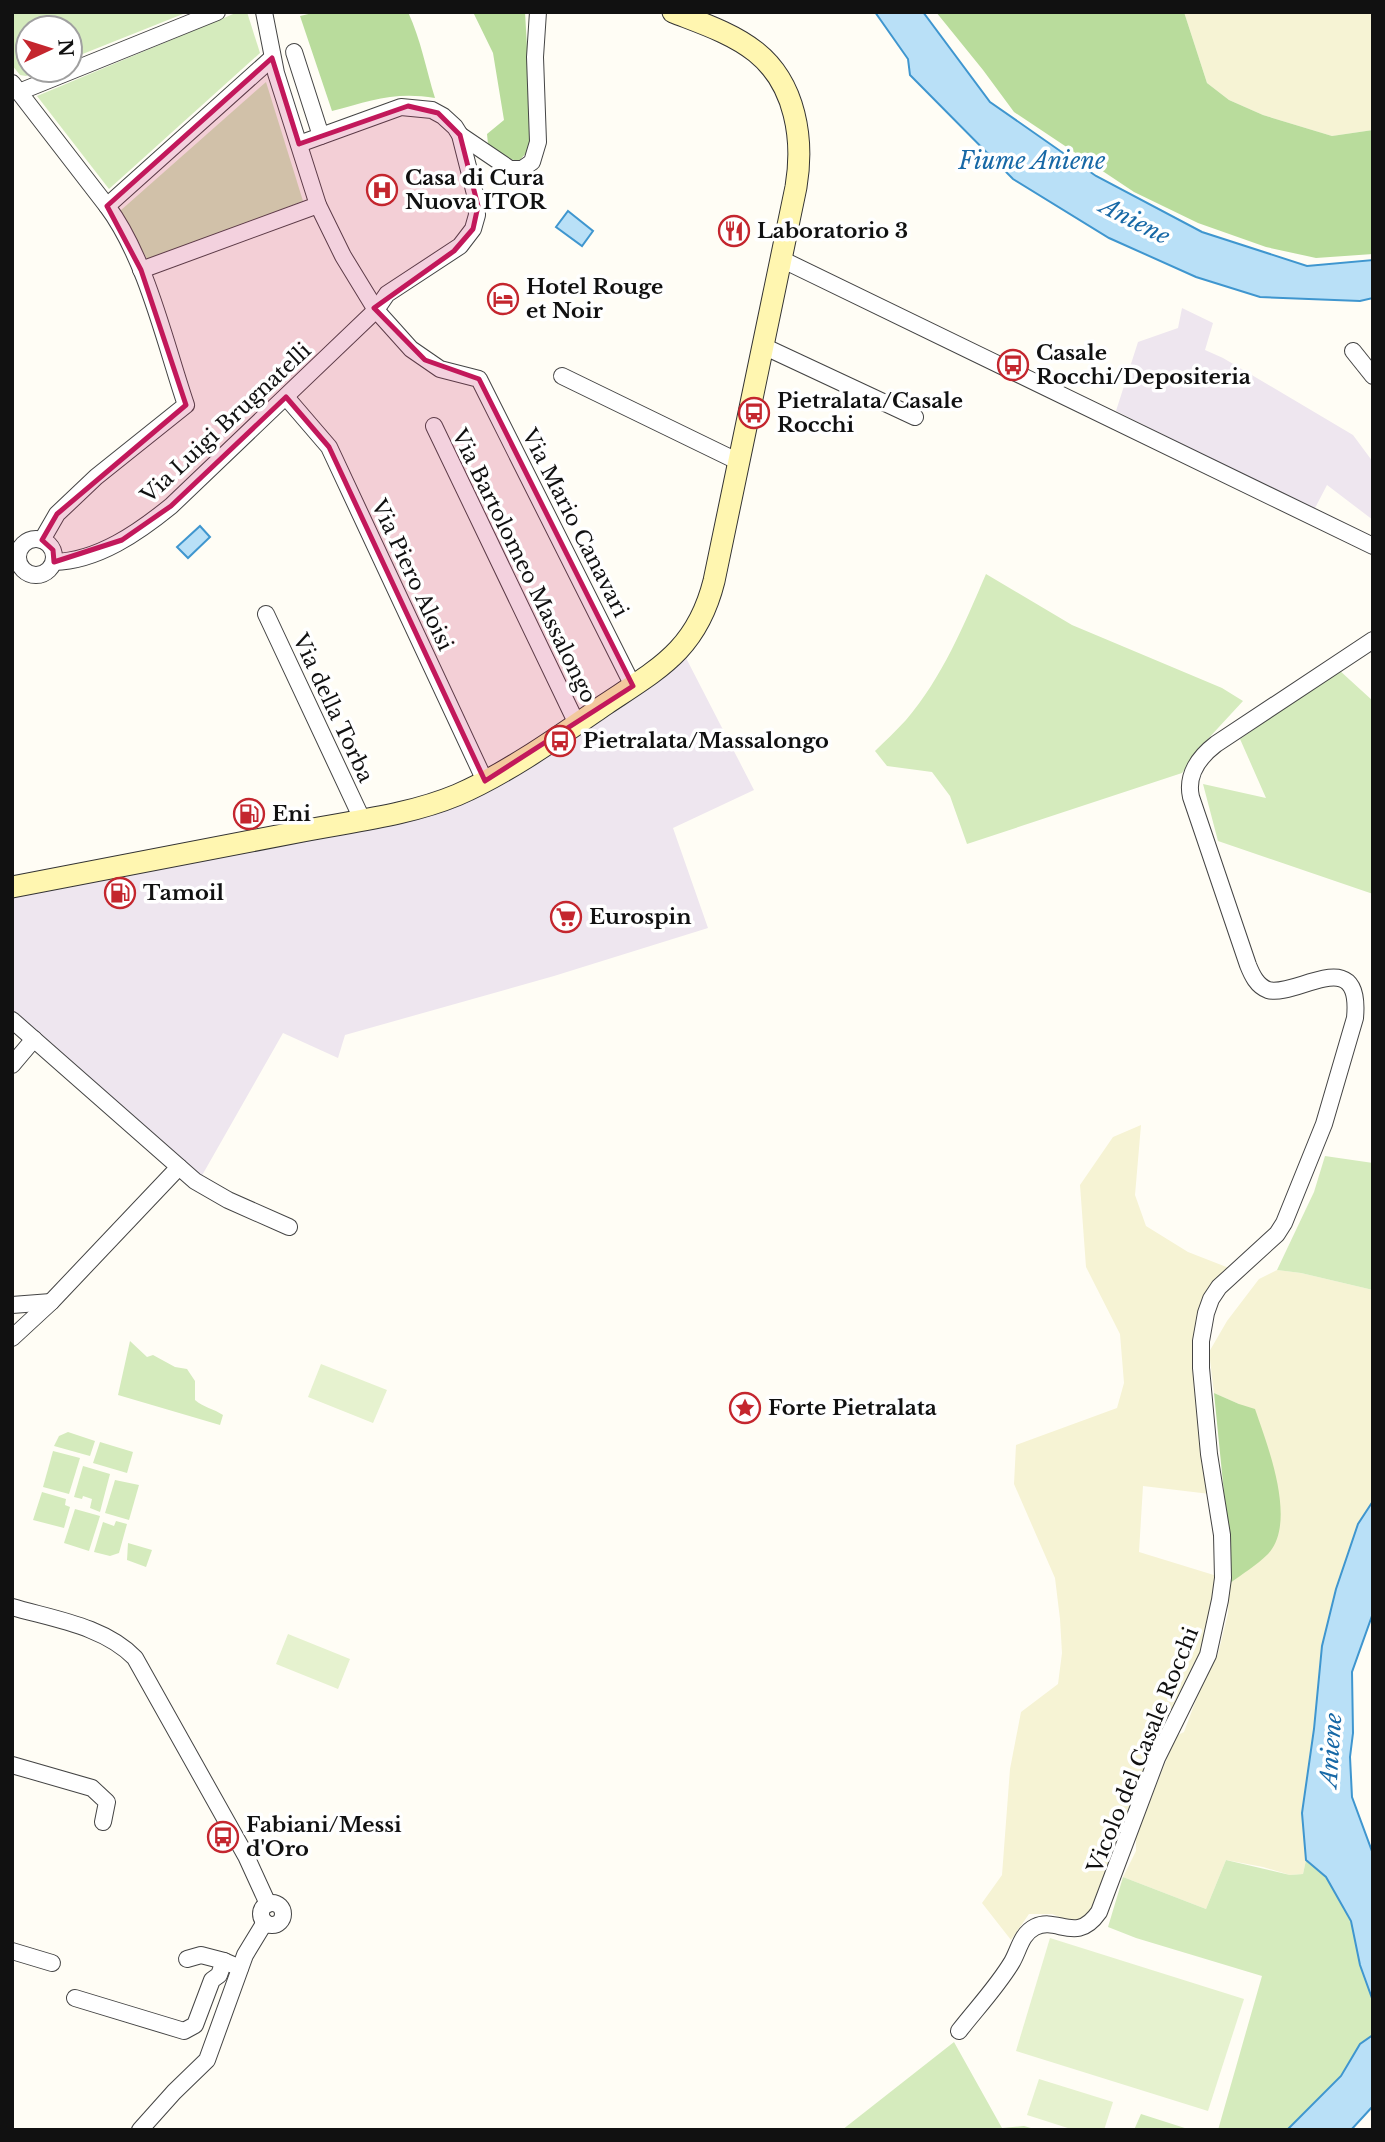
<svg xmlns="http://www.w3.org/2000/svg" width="1385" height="2142" viewBox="0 0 1385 2142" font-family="'Libre Baskerville',serif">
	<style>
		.industrial { fill: #eee6ef }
		.farmland { fill: #f6f3d4 }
		.green { fill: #d5ebbd }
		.forest { fill: #b9dc9c }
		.pitch { fill: #e6f2cf }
		.water { fill: #b9e0f7; stroke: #3f96cf; stroke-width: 2 }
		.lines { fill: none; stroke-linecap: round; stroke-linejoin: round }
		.street-casing { stroke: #444; stroke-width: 18 }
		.secondary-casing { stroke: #333; stroke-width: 23 }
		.street { stroke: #fff; stroke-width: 16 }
		.secondary { stroke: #fff6b0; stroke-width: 21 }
		.marked { fill: #c2185b; fill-opacity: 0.2; stroke: #c2185b; stroke-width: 5; stroke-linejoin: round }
		.labels { text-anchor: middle; stroke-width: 7; stroke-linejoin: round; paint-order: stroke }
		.poi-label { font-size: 21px; font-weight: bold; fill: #111; stroke: #fff; text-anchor: start }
		.street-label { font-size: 21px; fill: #111; stroke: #fff }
		.water-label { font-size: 23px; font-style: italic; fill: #1768a6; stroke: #fff }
	</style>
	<rect width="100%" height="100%" fill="#fffdf5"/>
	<g class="industrial">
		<path d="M1182,308L1213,323L1205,350L1223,358L1353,435L1373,462V520L1327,485L1314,510L1116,411L1138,342L1178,328Z"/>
		<path d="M685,656L754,790L673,828L708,928L554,976L345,1035L338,1058L283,1033L200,1179L12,1013V894L396,820Z"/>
	</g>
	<g class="farmland">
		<path d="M1184,12H1373V130L1332,136L1263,115L1229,100L1207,83Z"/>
		<path d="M1141,1125L1135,1195L1146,1226L1188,1252L1229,1268L1207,1297L1210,1494L1143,1486L1139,1552L1217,1576L1209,1632L1097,1910L1083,1922L1070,1921L1052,1914H1029L1011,1940L982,1903L1002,1875L1010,1769L1021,1712L1058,1684L1062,1653L1060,1619L1055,1578L1014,1484L1016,1445L1117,1408L1124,1383L1120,1334L1086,1267L1080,1185L1113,1137Z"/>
		<path d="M1277,1270L1301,1273L1373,1290V1501L1358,1524L1336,1589L1322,1646L1314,1730L1302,1813L1306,1860L1303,1874L1290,1875L1263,1867L1226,1860L1206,1909L1123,1877L1136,1851V1836L1176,1736L1184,1732L1197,1697L1218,1654L1228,1613L1229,1584L1269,1552L1239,1404L1214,1393L1209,1352L1227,1321L1259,1279Z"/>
	</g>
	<g class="green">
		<path d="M12,12H188L70,59V28H28V70H42L26,76L20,75L12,65Z"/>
		<path d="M238,12H247L260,53L109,189L37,96Z"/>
		<path d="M266,82L303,201L148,261L120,211Z"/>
		<path d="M986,574L1072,625L1222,688L1243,701L1206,741L1182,773L967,844L950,796L932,772L887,766L875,751C885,741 896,731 906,720C942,678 964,625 986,574Z"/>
		<path d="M1339,670L1373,701V894L1218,841L1203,784L1266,798L1240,739Z"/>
		<path d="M1325,1156L1373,1163V1290L1301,1273L1277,1270L1314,1192Z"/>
		<path d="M130,1341L147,1357L153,1355L175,1367L187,1369L195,1381V1400C203,1407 214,1409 223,1415L220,1425L118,1395Z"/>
		<path d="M68,1432L95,1441L90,1456L54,1446L59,1436Z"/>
		<path d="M100,1442L133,1452L127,1473L93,1463Z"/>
		<path d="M53,1451L80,1458L69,1494L43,1487Z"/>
		<path d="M83,1466L110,1474L100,1512L90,1508L92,1499L83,1496L82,1499L74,1497Z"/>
		<path d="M115,1480L139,1485L129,1520L105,1513Z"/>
		<path d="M42,1492L66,1499L65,1505L70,1507L64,1528L33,1520Z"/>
		<path d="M75,1509L100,1516L89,1551L64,1543Z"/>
		<path d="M116,1521L127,1524L119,1553L110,1556L94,1552L103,1522L114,1526Z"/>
		<path d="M128,1543L152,1550L146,1567L127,1560Z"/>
		<path d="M1226,1860L1290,1875L1303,1874L1306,1860L1326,1876L1351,1921L1360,1964L1373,2001V2035L1360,2044L1341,2076L1287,2130H1218L1262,1976L1136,1938L1108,1927L1123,1877L1206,1909Z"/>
		<path d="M954,2042L1002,2128L1024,2126L1038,2130H842Z"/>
		<path d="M1141,2114L1191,2130H1134Z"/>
	</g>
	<g class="forest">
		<path d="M317,12H408C421,40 426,69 435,98C395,91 370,101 332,111L300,16Z"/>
		<path d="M473,12H525L532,136L528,151L519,161L505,158L488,144L487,134L504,120L493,53Z"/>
		<path d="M936,12H1184L1207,83L1229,100L1263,115L1332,136L1373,130V254L1316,258L1266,247L1198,223L1134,192L1014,112L983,70Z"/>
		<path d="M1214,1393L1239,1404L1255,1409C1267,1444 1298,1522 1268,1554C1257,1565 1242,1574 1229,1584L1226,1513Z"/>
	</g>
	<g class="pitch">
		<path d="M321,1364L387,1390L373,1423L308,1397Z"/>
		<path d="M288,1634L350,1659L338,1689L276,1664Z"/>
		<path d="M1050,1938L1244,1999L1208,2111L1016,2051Z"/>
		<path d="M1039,2079L1113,2102L1104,2130H1074L1027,2115Z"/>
	</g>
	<g class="water">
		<path d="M875,12H923L990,102L1096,176L1202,232L1307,266L1373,260V298L1360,301L1260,297L1196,277L1109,238L1013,179L910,75L908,59Z"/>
		<path d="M568,211L593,231L582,246L556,227Z"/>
		<path d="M200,526L210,537L188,558L177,547Z"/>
		<path d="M1373,1501V1613L1352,1672L1353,1733L1350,1757L1352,1797L1373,1854V2001L1360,1965L1351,1921L1326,1877L1306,1860L1302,1813L1314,1729L1322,1646L1336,1589L1358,1524Z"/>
		<path d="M1373,2035V2106L1351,2130H1287L1341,2076L1360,2044Z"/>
	</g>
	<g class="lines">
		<g class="street-casing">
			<g id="street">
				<path d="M264,12L276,73L318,205L343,256L376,310L411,349L440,369L479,379L633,686"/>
				<path d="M294,52L321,136"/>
				<path d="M12,83L107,206L272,58"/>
				<path d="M19,92L217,12"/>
				<path d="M460,135L510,169H522L532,162L538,142L535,57L538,12"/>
				<path d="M781,259L1373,546"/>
				<path d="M141,270L318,205"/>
				<path d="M763,346L915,417"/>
				<path d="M1353,351L1373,376"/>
				<path d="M562,376L739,462"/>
				<path d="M286,397L329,447L485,781"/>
				<path d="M434,426L577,724"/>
				<circle cx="36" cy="557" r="18"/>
				<path d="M42,540L57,514L96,477L186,405C165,343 146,258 107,206"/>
				<path d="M54,562C98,561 139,532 171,506L376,310L387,294L460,246L473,229L477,215L476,198L460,135L455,127L443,116L432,110L401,107L299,144"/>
				<path d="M266,614L362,819"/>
				<path d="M12,1020L195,1181L228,1200L289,1227"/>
				<path d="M12,1065L34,1039"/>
				<path d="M12,1305L51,1302"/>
				<path d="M12,1338L51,1302L179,1167"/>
				<path d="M12,1607C53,1619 104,1626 135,1658L246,1856L268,1904"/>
				<path d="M12,1765L92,1788L107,1802L103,1822"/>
				<circle cx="272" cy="1914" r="11"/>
				<path d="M12,1951L52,1963"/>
				<path d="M187,1959L201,1955L224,1961"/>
				<path d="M75,1998L184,2031L195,2025L212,1980L219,1975L224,1961L240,1968"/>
				<path d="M959,2031C976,2009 997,1987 1012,1962C1019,1950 1021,1934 1035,1927C1058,1916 1076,1945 1099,1912L1157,1758L1208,1655L1220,1600L1223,1578L1222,1535L1209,1454L1201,1368V1341L1206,1313L1211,1299L1219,1287L1277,1234L1284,1223L1324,1124L1355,1018C1362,942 1296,998 1268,990C1257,986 1252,975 1248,965L1191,797C1186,775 1199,757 1216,744L1373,640"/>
				<path d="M140,2130L174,2092L207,2060L245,1955L265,1922"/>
			</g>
		</g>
		<g class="secondary-casing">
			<path id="secondary" d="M12,887C109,869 206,850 303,831C354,821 409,815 457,795C508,773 561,735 606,704C660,668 697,649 714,581L796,187C804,140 796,84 756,52C732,33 701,23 673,12"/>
		</g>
		<use href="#street" class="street"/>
		<use href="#secondary" class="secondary"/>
	</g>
	<path class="marked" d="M272,58L299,144L408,106L438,113L460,135L478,206L473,229L454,251L374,308L425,360L479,379L633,686L485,781L329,447L286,397L171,506L122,540L54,562L53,550L42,540L57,514L186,405L141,270L107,206Z"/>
	<defs>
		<g id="hospital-ring" transform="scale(1.575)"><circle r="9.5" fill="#fff" stroke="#c4262e" stroke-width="1.5"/><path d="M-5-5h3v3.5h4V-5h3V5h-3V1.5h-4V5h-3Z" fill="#c4262e"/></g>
		<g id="restaurant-ring" transform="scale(1.575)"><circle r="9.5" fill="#fff" stroke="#c4262e" stroke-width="1.5"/><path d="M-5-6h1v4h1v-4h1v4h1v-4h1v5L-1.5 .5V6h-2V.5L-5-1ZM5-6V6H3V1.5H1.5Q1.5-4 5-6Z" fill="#c4262e"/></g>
		<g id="hotel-ring" transform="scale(1.575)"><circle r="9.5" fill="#fff" stroke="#c4262e" stroke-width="1.5"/><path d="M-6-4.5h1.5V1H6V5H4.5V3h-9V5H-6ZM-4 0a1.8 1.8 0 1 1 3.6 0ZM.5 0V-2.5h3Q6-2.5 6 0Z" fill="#c4262e"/></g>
		<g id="bus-ring" transform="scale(1.575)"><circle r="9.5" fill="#fff" stroke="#c4262e" stroke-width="1.5"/><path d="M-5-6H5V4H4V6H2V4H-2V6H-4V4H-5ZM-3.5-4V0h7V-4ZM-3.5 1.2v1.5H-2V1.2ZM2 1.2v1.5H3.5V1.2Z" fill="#c4262e"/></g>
		<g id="fuel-ring" transform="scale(1.575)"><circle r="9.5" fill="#fff" stroke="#c4262e" stroke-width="1.5"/><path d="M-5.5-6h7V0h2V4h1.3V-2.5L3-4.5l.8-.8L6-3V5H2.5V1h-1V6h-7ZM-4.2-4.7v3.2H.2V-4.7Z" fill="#c4262e"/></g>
		<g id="supermarket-ring" transform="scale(1.575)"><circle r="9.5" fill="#fff" stroke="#c4262e" stroke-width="1.5"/><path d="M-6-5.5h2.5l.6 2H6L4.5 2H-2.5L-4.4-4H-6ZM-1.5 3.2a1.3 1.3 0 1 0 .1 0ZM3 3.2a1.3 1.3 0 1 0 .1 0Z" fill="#c4262e"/></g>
		<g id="sight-ring" transform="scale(1.575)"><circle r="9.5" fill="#fff" stroke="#c4262e" stroke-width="1.5"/><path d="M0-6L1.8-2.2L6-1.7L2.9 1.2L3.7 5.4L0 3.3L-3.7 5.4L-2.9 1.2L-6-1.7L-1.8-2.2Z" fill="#c4262e"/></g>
	</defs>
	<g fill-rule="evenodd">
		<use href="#hospital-ring" x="382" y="190"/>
		<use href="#restaurant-ring" x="734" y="231"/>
		<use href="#hotel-ring" x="503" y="299"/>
		<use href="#bus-ring" x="1013" y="365"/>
		<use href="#bus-ring" x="754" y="413"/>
		<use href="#bus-ring" x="560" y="741"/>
		<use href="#fuel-ring" x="249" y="814"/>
		<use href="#fuel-ring" x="120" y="893"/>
		<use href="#supermarket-ring" x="566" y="917"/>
		<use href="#sight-ring" x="745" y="1408"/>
		<use href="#bus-ring" x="223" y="1837"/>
	</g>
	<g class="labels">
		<g class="poi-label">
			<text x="405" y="185">Casa di Cura<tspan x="405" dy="24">Nuova ITOR</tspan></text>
			<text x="757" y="238">Laboratorio 3</text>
			<text x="526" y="294">Hotel Rouge<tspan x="526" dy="24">et Noir</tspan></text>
			<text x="1036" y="360">Casale<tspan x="1036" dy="24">Rocchi/Depositeria</tspan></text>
			<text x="777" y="408">Pietralata/Casale<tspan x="777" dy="24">Rocchi</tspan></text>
			<text x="583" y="748">Pietralata/Massalongo</text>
			<text x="272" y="821">Eni</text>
			<text x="143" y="900">Tamoil</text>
			<text x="589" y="924">Eurospin</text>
			<text x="768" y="1415">Forte Pietralata</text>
			<text x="246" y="1832">Fabiani/Messi<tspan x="246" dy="24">d'Oro</tspan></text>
		</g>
		<g class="street-label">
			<text transform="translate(226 423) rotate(-43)" y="7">Via Luigi Brugnatelli</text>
			<text transform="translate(575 523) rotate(63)" y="7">Via Mario Canavari</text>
			<text transform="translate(524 566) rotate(64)" y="7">Via Bartolomeo Massalongo</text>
			<text transform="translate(412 575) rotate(65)" y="7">Via Piero Aloisi</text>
			<text transform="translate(333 708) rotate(65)" y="7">Via della Torba</text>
			<text transform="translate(1143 1750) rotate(-68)" y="7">Vicolo del Casale Rocchi</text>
		</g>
		<g class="water-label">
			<text x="1032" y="169">Fiume Aniene</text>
			<text transform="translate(1135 221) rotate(27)" y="8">Aniene</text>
			<text transform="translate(1331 1750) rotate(-86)" y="8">Aniene</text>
		</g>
	</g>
	<rect width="1385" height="2142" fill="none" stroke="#111111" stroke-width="28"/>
	<g transform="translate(49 49) rotate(86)"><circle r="33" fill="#ffffff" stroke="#a0a0a0" stroke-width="2"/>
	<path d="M0-5L12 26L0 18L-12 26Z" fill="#c4262e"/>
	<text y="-10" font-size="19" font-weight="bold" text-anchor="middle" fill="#111111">N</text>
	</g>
</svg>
